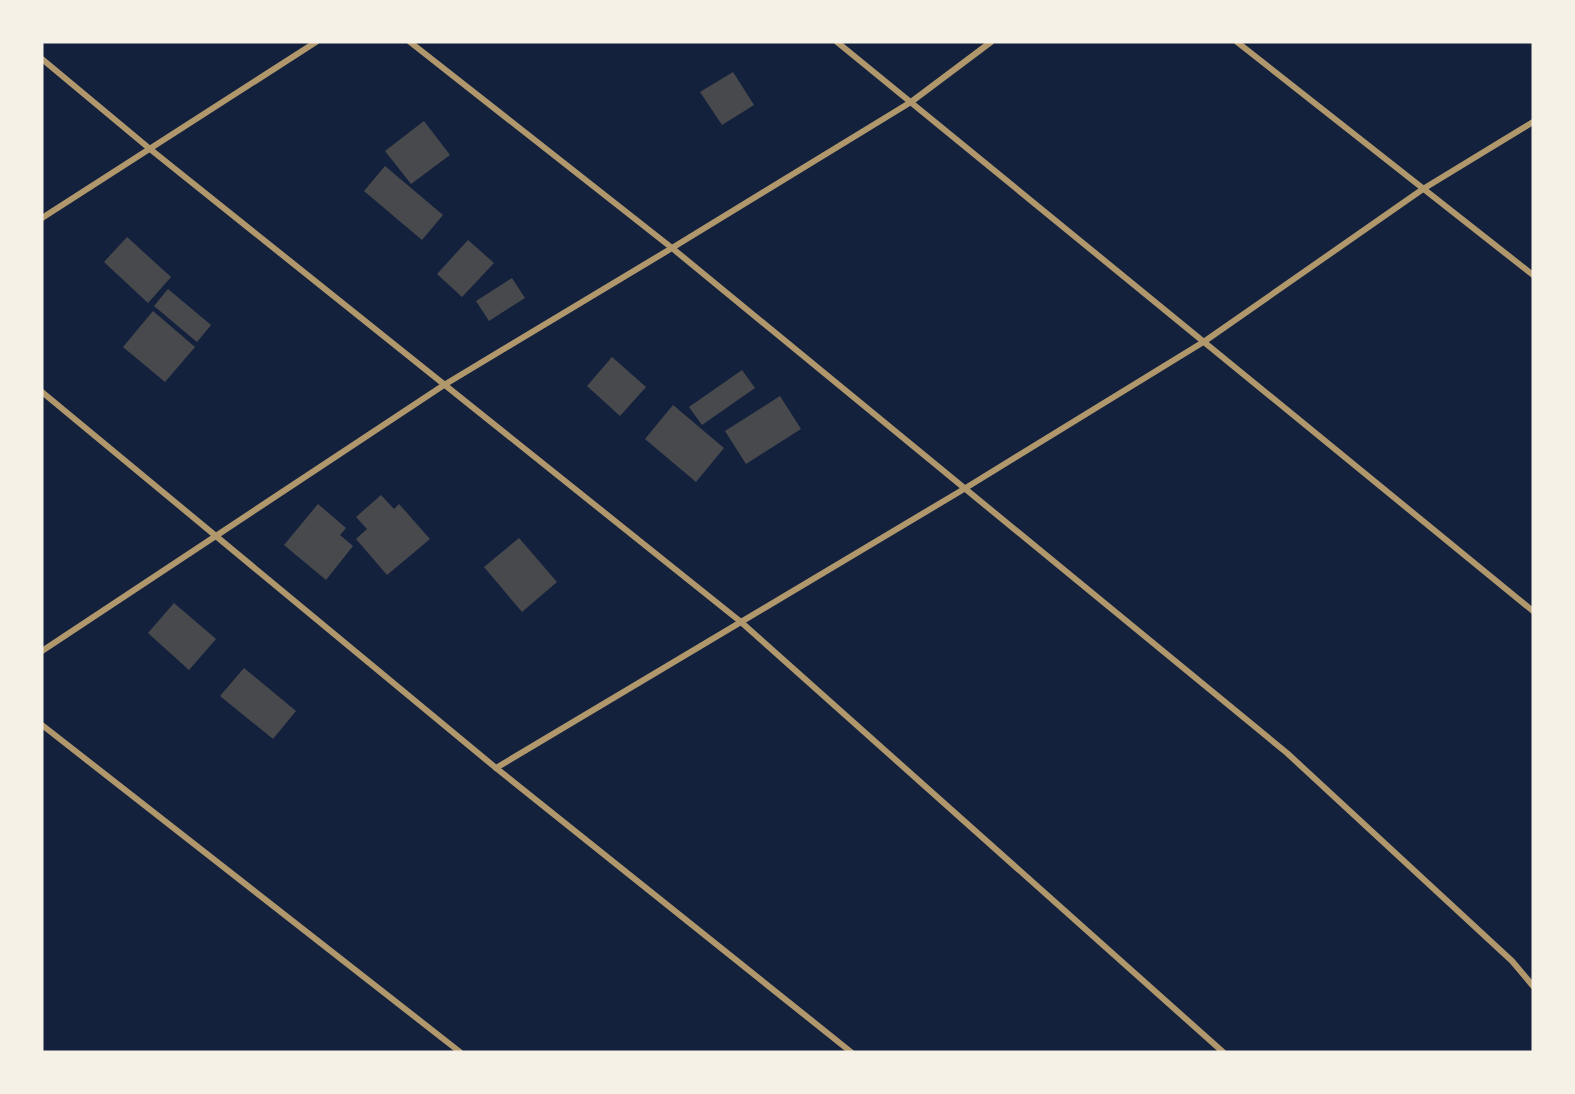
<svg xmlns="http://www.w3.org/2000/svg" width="1575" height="1094" viewBox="0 0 1575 1094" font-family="'DejaVu Sans',sans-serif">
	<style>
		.building { fill: #48494c }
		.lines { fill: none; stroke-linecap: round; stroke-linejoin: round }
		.minor { stroke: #b1986c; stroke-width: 6 }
	</style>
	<rect width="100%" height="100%" fill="#14213d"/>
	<g class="building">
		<path d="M733,72L754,105L722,125L700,92Z"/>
		<path d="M424,121L450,155L411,184L385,151Z"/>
		<path d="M385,166L443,215L422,240L364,191Z"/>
		<path d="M127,237L171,277L148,303L104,262Z"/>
		<path d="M468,240L494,263L462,297L437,274Z"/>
		<path d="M512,278L525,298L489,321L476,301Z"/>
		<path d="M168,289L211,325L197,342L154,306Z"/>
		<path d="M153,311L195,347L165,382L123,347Z"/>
		<path d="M612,357L646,387L620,416L587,386Z"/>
		<path d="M742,370L755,388L702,425L689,407Z"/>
		<path d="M780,396L801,429L746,464L725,431Z"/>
		<path d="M673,405L724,448L696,482L645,439Z"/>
		<path d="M381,495L394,509L399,504L430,539L387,575L356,539L367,529L356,517Z"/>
		<path d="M318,504L346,528L340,535L353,546L326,580L284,545Z"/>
		<path d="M519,538L557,582L522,612L484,567Z"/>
		<path d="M174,603L216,639L189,670L148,633Z"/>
		<path d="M244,668L296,711L273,739L220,696Z"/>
	</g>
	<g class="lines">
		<g class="minor">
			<path d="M410,42L672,248L1287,753L1512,961L1533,986"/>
			<path d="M837,42L1533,611"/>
			<path d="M1237,42L1533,275"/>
			<path d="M42,59L150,149L741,622L1223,1052"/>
			<path d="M42,218L316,42"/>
			<path d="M42,392L496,768L851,1052"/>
			<path d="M42,651L444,385L672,248L911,102L991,42"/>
			<path d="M42,725L460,1052"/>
			<path d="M496,768L964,489L1205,341L1423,189L1533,122"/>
		</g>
	</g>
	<rect width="1575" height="1094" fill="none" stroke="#f6f1e7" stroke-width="87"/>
</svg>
